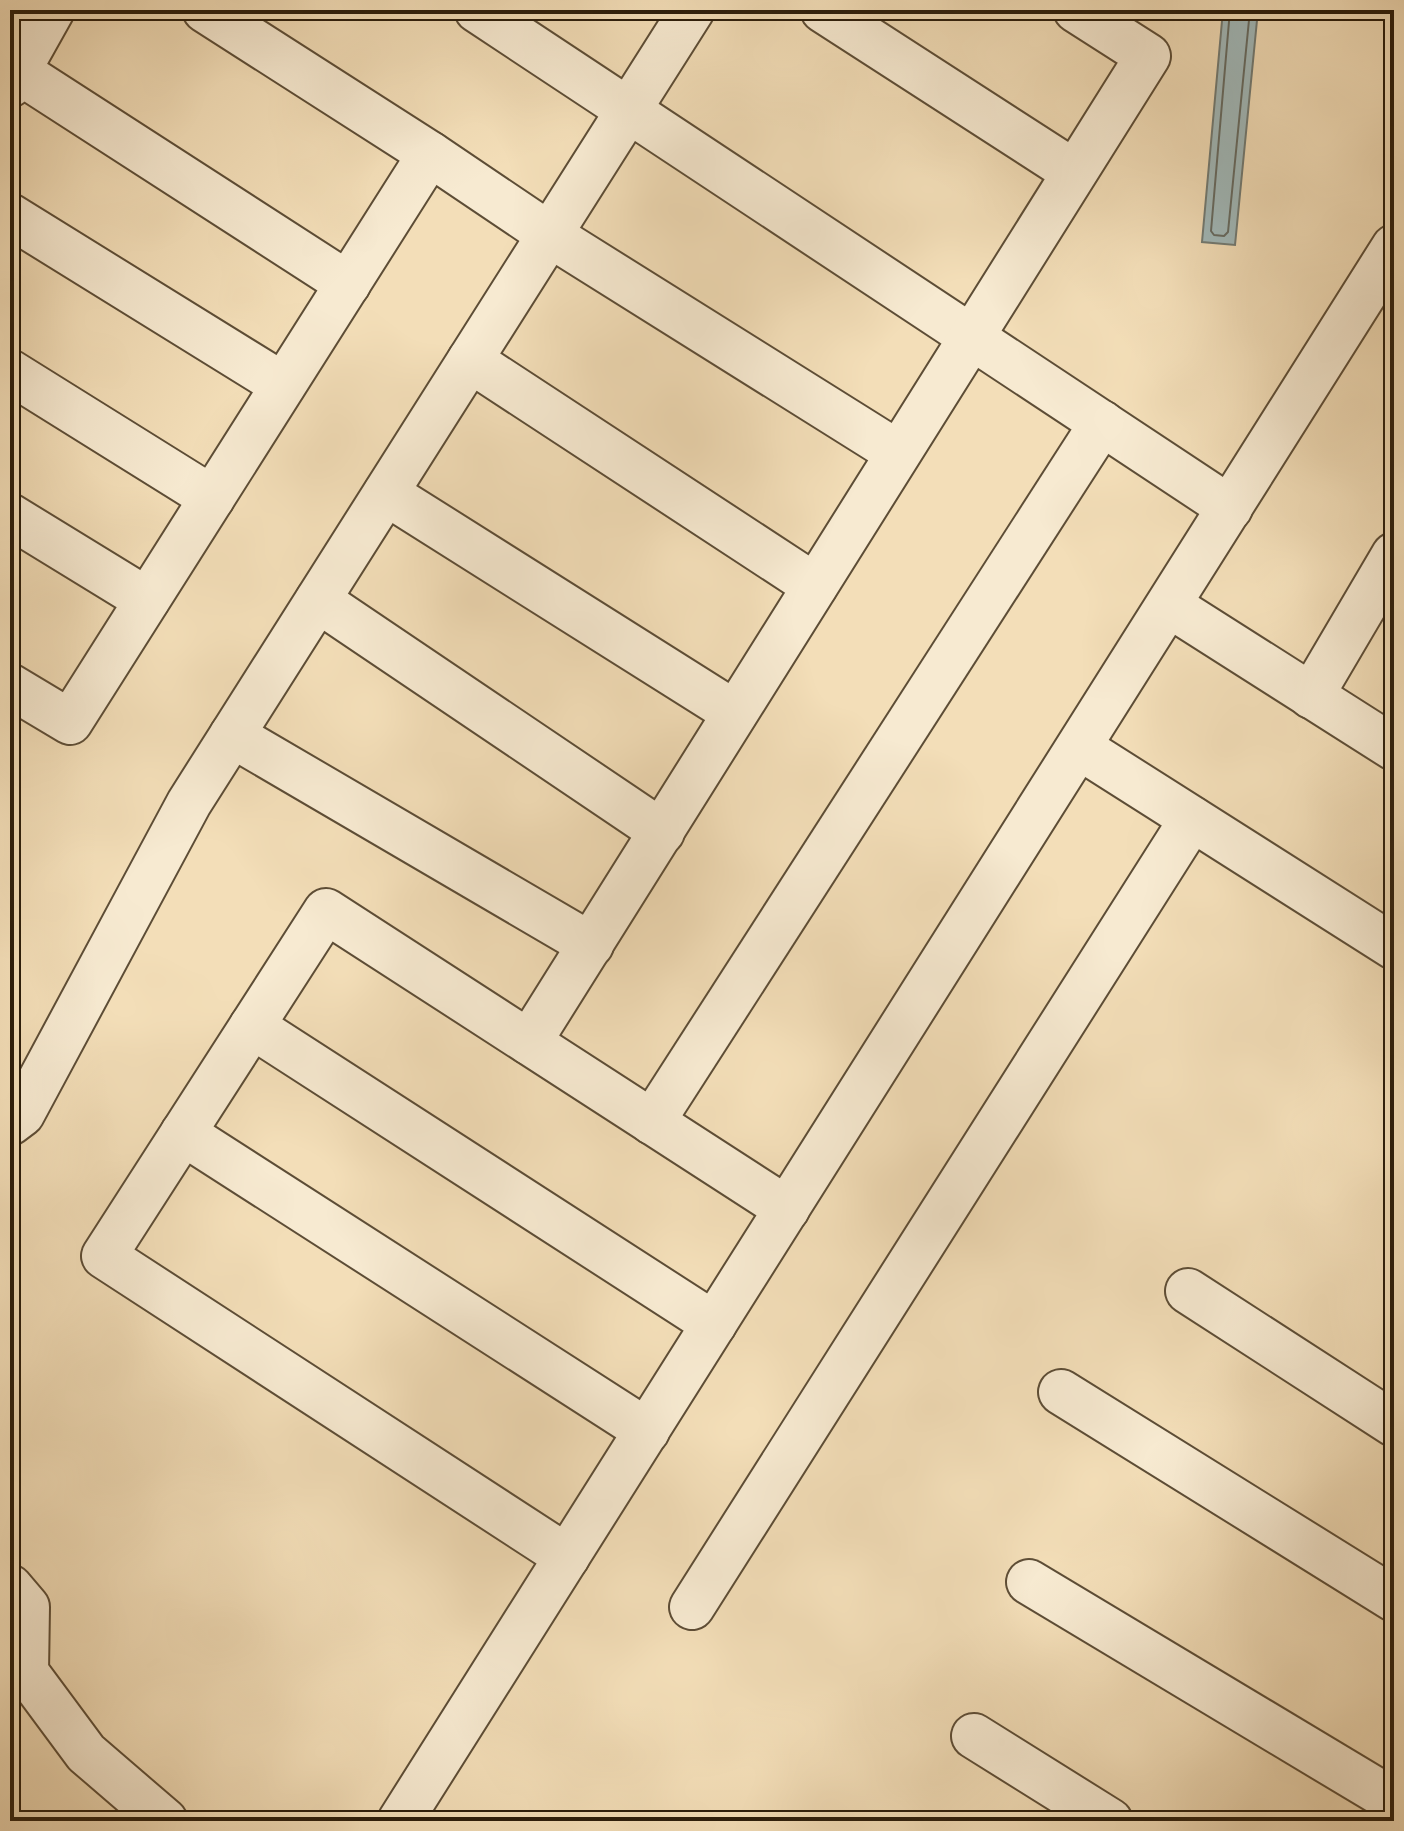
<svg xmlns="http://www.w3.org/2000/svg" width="1404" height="1831" viewBox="0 0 1404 1831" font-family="'IM FELL French Canon',serif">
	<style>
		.water { fill: #a1b9ba; stroke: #727b74; stroke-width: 2 }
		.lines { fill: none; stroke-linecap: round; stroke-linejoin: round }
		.shore { stroke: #666b62; stroke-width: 2 }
		.minor-casing { stroke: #5d4d36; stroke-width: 48 }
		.minor { stroke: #f7ead1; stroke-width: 44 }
	</style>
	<rect width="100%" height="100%" fill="#f3deb8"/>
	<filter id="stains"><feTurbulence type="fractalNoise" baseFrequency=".0025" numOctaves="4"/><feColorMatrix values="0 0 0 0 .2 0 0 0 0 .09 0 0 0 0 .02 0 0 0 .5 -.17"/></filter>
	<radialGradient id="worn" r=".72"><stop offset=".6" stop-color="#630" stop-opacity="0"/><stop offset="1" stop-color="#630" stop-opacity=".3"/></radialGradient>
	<path class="water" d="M1223,10H1258L1235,245L1202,242Z"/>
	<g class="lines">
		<path class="shore" d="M1230,10L1211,231L1214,235L1224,236L1228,232L1250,10"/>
		<g class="minor-casing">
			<g id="minor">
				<path d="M205,10L430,154L550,235L898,453"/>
				<path d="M477,10L1230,508"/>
				<path d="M823,10L1074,172"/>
				<path d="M10,66L348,284"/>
				<path d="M10,85L52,10"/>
				<path d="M10,216L283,385"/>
				<path d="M470,360L815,586"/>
				<path d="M10,372L212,498"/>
				<path d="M386,493L735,713"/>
				<path d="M10,516L147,600"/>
				<path d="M318,600L662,832"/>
				<path d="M1169,605L1394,748"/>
				<path d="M10,686L70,722L430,154"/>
				<path d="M1311,696L1394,555"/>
				<path d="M232,735L591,945"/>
				<path d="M1079,747L1394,947"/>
				<path d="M252,1026L714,1324"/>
				<path d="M529,1042L1148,56L1076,10"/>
				<path d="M652,1122L1102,423"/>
				<path d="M10,1123L22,1114L189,803L692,10"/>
				<path d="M183,1133L647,1431"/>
				<path d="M1188,1291L1394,1424"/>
				<path d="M1061,1392L1394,1599"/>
				<path d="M567,1557L104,1256L326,911L787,1209"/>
				<path d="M1029,1582L1394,1801"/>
				<path d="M10,1587L27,1607L26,1672L86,1753L165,1821"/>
				<path d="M692,1607L1192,819"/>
				<path d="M974,1736L1110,1821"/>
				<path d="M400,1821L1394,247"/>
			</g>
		</g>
		<use href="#minor" class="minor"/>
	</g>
	<rect width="1404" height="1831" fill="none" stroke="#f3deb8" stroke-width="40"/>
	<rect x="12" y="12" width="1380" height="1807" fill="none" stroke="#2b1d0b" stroke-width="4"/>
	<rect x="20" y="20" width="1364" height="1791" fill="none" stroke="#2b1d0b" stroke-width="2"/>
	<rect width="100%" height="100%" filter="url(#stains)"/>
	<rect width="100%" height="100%" fill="url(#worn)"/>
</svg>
